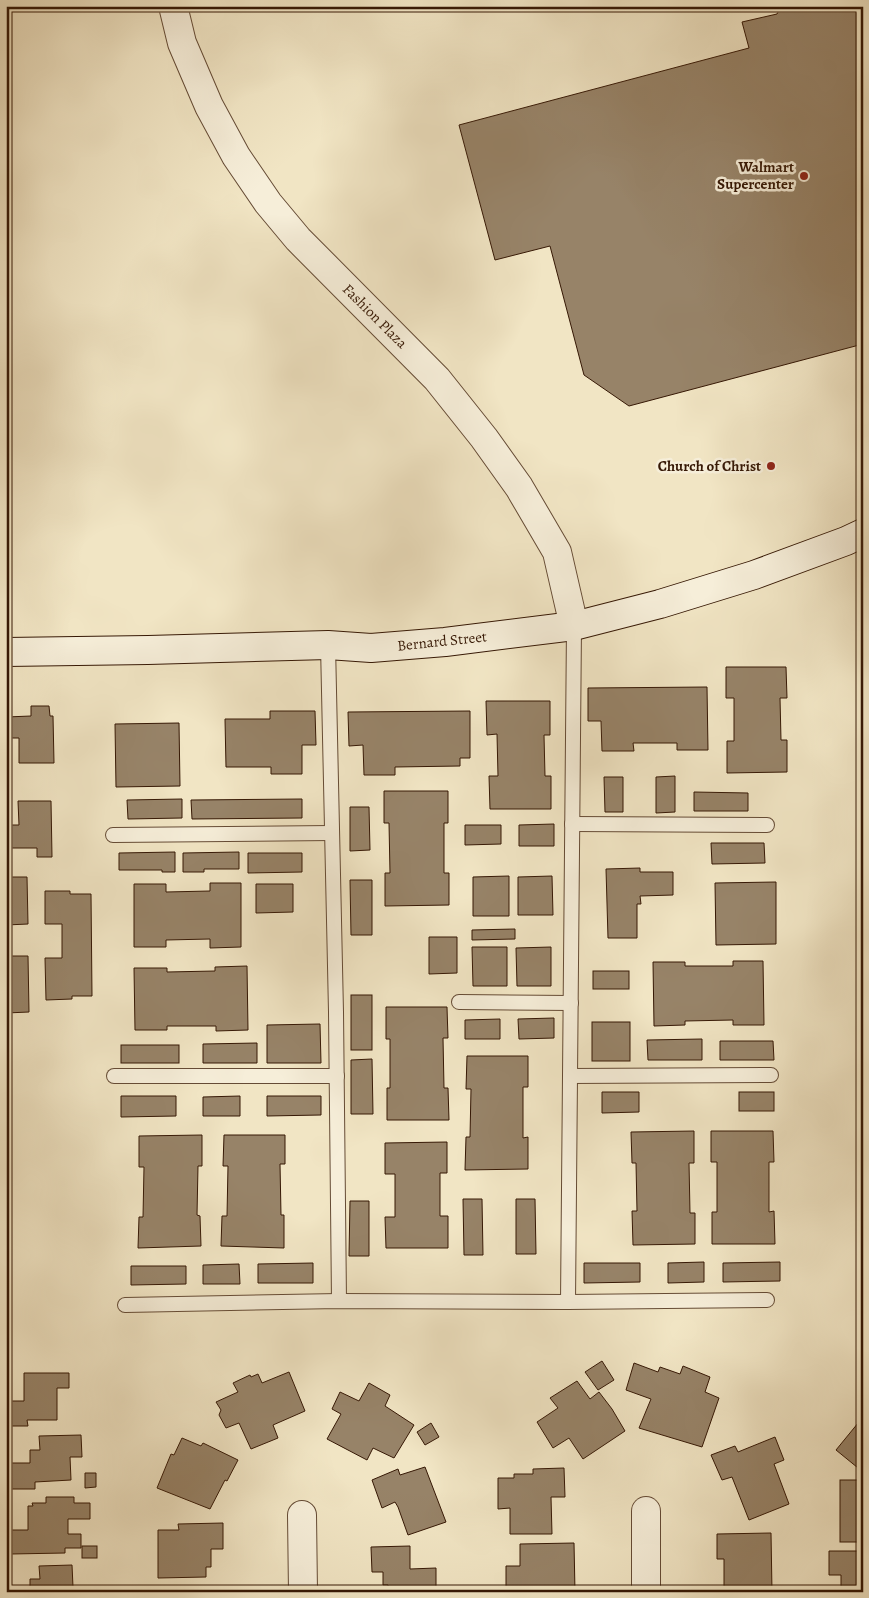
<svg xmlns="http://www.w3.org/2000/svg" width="869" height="1598" viewBox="0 0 869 1598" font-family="Alegreya,serif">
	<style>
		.building { fill: #978368; stroke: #361805 }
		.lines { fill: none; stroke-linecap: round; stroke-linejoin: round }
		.lane-casing { stroke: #654b35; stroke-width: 16 }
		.street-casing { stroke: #654b35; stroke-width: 30 }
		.secondary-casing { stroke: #361805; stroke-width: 30 }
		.lane { stroke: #f6eed9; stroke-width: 14 }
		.street { stroke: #f6eed9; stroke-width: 28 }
		.secondary { stroke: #f6eed9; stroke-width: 28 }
		.poi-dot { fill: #8f2418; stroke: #f6eed9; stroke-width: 2 }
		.labels { text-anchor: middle; stroke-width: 5; stroke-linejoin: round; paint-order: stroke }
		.poi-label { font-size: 15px; font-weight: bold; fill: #361805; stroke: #f6eed9; text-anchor: end }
		.street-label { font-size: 15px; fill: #361805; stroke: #f6eed9 }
	</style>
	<rect width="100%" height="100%" fill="#f1e5c4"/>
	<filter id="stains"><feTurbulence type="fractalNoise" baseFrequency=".004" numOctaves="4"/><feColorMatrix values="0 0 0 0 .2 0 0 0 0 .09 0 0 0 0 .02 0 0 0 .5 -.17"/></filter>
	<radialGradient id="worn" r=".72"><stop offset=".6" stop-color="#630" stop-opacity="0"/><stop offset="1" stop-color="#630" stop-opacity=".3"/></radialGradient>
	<g class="building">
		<path d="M781,6H863V344L629,406L584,375L550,246L495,260L459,125L749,48L742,22L777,14Z"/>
		<path d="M726,667H786L787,698H780L781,740H787V772L727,773V741H734V698H726Z"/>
		<path d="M707,687L708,750H677V743H633L634,751H602L601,721H588V688Z"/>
		<path d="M486,701H550V735H544L545,776H551V809H490L489,776H498L497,734L487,735Z"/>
		<path d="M31,706H49L50,716H53L54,763H19V738H6V717L31,716Z"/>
		<path d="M270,711H315L316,745H302V774H271V767H226L225,719H270Z"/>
		<path d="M470,711V758H460V766L395,767V775H364L363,745L349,746L348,712Z"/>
		<path d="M179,723L180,786L116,787L115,724Z"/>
		<path d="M675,776V812L656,813V777Z"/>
		<path d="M604,777H623V812H605Z"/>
		<path d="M384,791H448V823H444V873H449V905L385,906V873H390L389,823H384Z"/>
		<path d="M694,792L748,793V811H694Z"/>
		<path d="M182,799V818L128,819L127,800Z"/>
		<path d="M302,799V818L192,819L191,800Z"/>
		<path d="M18,801H51L52,857H37V848H6V825H19Z"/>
		<path d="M350,807H369L370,850L350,851Z"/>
		<path d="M554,824V846H519V825Z"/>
		<path d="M465,825H501V844L465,845Z"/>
		<path d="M711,843H764L765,863L712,864Z"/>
		<path d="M175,852V872H162V870H119V853Z"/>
		<path d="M239,852V869H204V872H183V853Z"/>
		<path d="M248,853H302V872L248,873Z"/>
		<path d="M640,868V872H673V895L640,896L641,904H637V938H608L606,869Z"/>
		<path d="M509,876V916H473V877Z"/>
		<path d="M552,876L553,915H518V877Z"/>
		<path d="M6,877H27L28,924L6,925Z"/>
		<path d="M350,880H372V935H351Z"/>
		<path d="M776,882V944L716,945L715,883Z"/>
		<path d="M210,883H241V947L210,948V939L166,940V947H134V884H166V892L210,891Z"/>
		<path d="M256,884H293V912L256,913Z"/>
		<path d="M45,891H70V894H91L92,996H72V999L46,1000L45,958H62V924H45Z"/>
		<path d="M515,929V939L472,940V930Z"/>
		<path d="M429,937H457V973L429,974Z"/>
		<path d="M472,947H507V986H473Z"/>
		<path d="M551,947V986H517L516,948Z"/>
		<path d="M6,956H28L29,1012L6,1013Z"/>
		<path d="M733,961H763L764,1025H733V1020L685,1021V1025L654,1026L653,962H685V966H733Z"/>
		<path d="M247,966L248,1030L216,1031V1026H167V1030H135L134,968H167V972L215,971V967Z"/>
		<rect x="593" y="971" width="36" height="18"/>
		<rect x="351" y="995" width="21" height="55"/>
		<path d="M386,1007H447L448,1038H443L444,1088H448L449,1120H387V1088H390V1039H386Z"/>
		<path d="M554,1018V1038L519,1039L518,1019Z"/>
		<path d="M500,1019V1039H465V1020Z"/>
		<rect x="592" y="1022" width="38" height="39"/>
		<path d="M320,1024L321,1063H267V1025Z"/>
		<path d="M702,1039V1060H648L647,1040Z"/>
		<path d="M720,1041H773L774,1060H720Z"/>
		<path d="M257,1043V1063H203V1044Z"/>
		<rect x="121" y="1045" width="58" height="18"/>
		<path d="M467,1056H528V1087H523V1138L528,1137V1169L465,1170L466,1137H470L471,1089H466Z"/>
		<path d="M372,1059L373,1114H351V1060Z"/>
		<path d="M602,1092H639V1112L602,1113Z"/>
		<rect x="739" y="1092" width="35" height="19"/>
		<path d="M121,1096H176V1116L121,1117Z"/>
		<path d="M240,1096V1116H203V1097Z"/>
		<path d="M267,1096H321V1115L267,1116Z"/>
		<path d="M694,1131V1163H689L690,1213H695V1244L633,1245L632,1211H637L636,1163H632L631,1132Z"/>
		<path d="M711,1131H773L774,1162H769V1212L774,1211L775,1244H712V1212H717V1162H711Z"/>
		<path d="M202,1135V1166H198L197,1215L200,1216L201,1246L138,1248L139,1217H143L144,1167H139V1136Z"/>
		<path d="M224,1135H285V1164H280L281,1215H284V1248L221,1246L222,1216H227L228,1166H223Z"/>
		<path d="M447,1142V1173H440V1216H448V1248H386L385,1217H395V1174H385V1143Z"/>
		<path d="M463,1199H482L483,1255H464Z"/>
		<path d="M516,1199H535L536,1254H516Z"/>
		<path d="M350,1201H369V1256H349Z"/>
		<path d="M704,1262V1282L668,1283V1263Z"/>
		<path d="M780,1262V1281L723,1282V1263Z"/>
		<path d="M313,1263V1283H258V1264Z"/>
		<path d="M584,1263H640V1282L584,1283Z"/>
		<path d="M239,1264L240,1284H203V1265Z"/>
		<path d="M131,1266H186V1284L131,1285Z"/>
		<path d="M602,1361L614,1380L598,1390L585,1372Z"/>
		<path d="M634,1363L658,1372L660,1367L680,1374L683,1366L710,1377L705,1392L719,1398L702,1447L639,1428L651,1399L626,1390Z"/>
		<path d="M289,1372L305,1411L273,1425L278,1438L251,1449L239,1423L226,1428L219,1415L221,1410L216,1402L238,1392L233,1383L250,1375L251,1377L258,1374L262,1383Z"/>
		<path d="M24,1373H69V1388H57V1420H27L28,1426H6V1401H24Z"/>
		<path d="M577,1381L590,1399L599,1392L612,1409L625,1431L583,1459L569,1438L553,1448L537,1422L558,1408L550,1398Z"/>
		<path d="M369,1383L390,1395L385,1406L414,1425L394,1458L373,1448L367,1460L327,1439L341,1414L332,1409L340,1392L359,1401Z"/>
		<path d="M863,1417V1472L836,1450Z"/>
		<path d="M431,1423L439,1437L425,1445L417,1432Z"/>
		<path d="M81,1435L82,1457H70L71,1480L35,1482V1489H10L9,1463H30V1450H40L39,1436Z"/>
		<path d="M775,1437L784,1460L774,1464L789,1504L749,1520L732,1477L722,1480L711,1455L735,1446L738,1452Z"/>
		<path d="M182,1438L201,1446L203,1443L238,1460L227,1481L225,1480L210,1509L157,1488L171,1454L174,1455Z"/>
		<path d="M425,1467L446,1522L408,1535L398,1507L395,1502L382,1508L372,1480L398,1469L400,1475Z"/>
		<path d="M564,1468L565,1497H551L552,1534H510V1508L498,1509V1478H514V1474H533V1469Z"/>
		<path d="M85,1473H96V1487L85,1488Z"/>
		<rect x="840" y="1480" width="23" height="62"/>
		<path d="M46,1497H74V1503H90V1519H68V1534H81V1548H65V1553L11,1554V1530H28V1506H33L32,1503H46Z"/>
		<path d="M223,1523V1549H211V1567H206V1577L158,1578V1530H179L178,1524Z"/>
		<path d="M771,1533L772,1592H724V1559H717V1534Z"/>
		<path d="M574,1543L575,1592H506V1566H520V1544Z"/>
		<rect x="82" y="1546" width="15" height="12"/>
		<path d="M410,1546V1569L436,1568V1592H388V1585H383V1572H372L371,1547Z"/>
		<path d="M829,1551H863V1592H841V1575H829Z"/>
		<path d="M72,1565L73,1587H82V1592H11L30,1590V1579H40L39,1566Z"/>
		<path d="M243,1590V1592H188V1591Z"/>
	</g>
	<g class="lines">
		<g class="lane-casing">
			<g id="lane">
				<path d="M328,645L336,1012L339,1301"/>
				<path d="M572,824L767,825"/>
				<path d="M113,835L332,833"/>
				<path d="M459,1002L571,1003"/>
				<path d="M114,1076H337"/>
				<path d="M570,1076L771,1075"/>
				<path d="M568,1302L574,626"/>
				<path d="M125,1305L339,1301L568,1302L767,1300"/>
			</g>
		</g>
		<g class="street-casing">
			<g id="street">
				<path d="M173,6L182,43L209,106L236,156L268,203L298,239L437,379L484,438L519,487L557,552L574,626"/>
				<path d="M646,1511V1592"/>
				<path d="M302,1515L303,1592"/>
			</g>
		</g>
		<g class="secondary-casing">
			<path id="secondary" d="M6,652L148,650L328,645L371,648L445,642L574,626L660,604L754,575L846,541L863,533"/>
		</g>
		<use href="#lane" class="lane"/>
		<use href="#street" class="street"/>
		<use href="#secondary" class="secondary"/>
	</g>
	<g class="poi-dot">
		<circle cx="804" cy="176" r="5"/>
		<circle cx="771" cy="466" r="5"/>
	</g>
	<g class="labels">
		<g class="poi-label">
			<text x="794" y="172">Walmart<tspan x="794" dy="17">Supercenter</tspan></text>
			<text x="761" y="471">Church of Christ</text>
		</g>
		<g class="street-label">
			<text transform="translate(375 316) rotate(45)" y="5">Fashion Plaza</text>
			<text transform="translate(442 641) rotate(-6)" y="5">Bernard Street</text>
		</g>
	</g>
	<rect width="869" height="1598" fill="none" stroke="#f1e5c4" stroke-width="25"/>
	<rect x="8" y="8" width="854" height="1583" fill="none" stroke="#361805" stroke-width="2.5"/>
	<rect x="12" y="12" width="844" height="1573" fill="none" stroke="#361805"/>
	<rect width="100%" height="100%" filter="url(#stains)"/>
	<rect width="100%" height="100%" fill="url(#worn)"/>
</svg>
